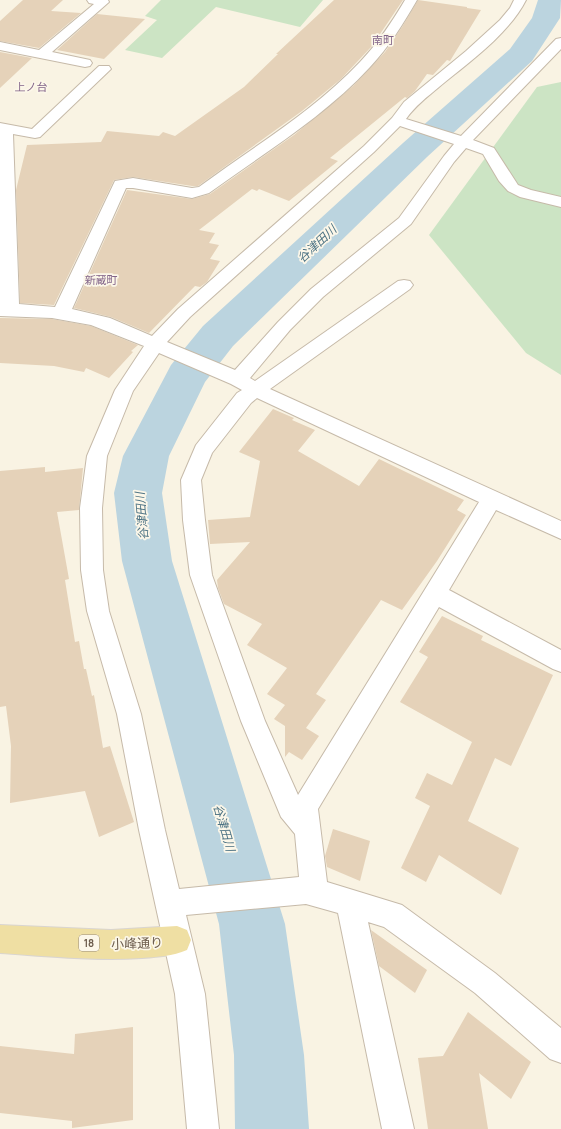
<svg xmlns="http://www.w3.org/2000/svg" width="561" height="1129" viewBox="0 0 561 1129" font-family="Manrope,'Noto Sans JP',sans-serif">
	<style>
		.green { fill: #cce4c4 }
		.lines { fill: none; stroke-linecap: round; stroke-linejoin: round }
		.river { fill: #bbd4df; fill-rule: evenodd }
		.building { fill: #e5d2b9 }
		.minor-casing { stroke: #c6baa9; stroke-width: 2 }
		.major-casing { stroke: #d9d5d1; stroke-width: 2 }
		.minor { fill: #fff; fill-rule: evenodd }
		.major { fill: #efdfa3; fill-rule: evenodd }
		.labels { text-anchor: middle; stroke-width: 3.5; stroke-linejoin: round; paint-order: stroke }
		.shield { fill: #fcf7e9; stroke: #988b7c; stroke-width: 1 }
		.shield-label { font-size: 10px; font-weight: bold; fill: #6d5d4d }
		.far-quarter-label { font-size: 11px; fill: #83658a; stroke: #fcf7e9 }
		.water-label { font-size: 12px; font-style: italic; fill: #4d7384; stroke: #fcf7e9 }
		.near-street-label { font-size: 13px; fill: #6d5d4d; stroke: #fcf7e9 }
	</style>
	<rect width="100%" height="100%" fill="#f9f3e3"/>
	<g class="green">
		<path d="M161,0H323L300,27L216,7L162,58L125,50L157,20L145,16Z"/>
		<path d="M561,82V375L526,353L429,235L537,87Z"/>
	</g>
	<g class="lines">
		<path class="river" d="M538,0H561L560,18L532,61L427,157L233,346L205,382L169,456L162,493L172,561L285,924L304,1055L309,1129H235L234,1055L219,924L122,561L114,493L123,456L171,365L203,326L403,143L510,49L532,18Z"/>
	</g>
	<g class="building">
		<path d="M23,0H63L51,11L81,13L39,48L0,41V21Z"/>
		<path d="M334,0H403L372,46L341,79L302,111L198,186H192L133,177L114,180L54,305L20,303L16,190L27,145L101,142L107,131L159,136L163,132L175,136L244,87L278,54H276Z"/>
		<path d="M418,0L467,7V8L481,10L450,61L447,60L433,75L427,74L415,91L407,98L405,97L330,158L338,161L289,201L259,189L257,191L252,189L199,230L215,233L209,243L219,245L210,259L220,261L207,282L200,287L195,286L149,333L111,317L74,308L127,190L192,199L210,194L294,135L353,86L385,52L402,27Z"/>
		<path d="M97,14L145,19L104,59L57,50Z"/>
		<path d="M0,52L32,58L0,88Z"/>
		<path d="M0,318L52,319L91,326L138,345L131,351L133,352L109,378L86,368L84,372L54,366L0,363Z"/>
		<path d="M273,409L294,418L292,420L315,430L298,451L359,486L379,459L464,500L457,510L466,515L437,561L402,610L381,600L316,694L326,700L306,728L319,736L302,760L289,752L285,757V726L274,719L285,705L267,694L287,668L247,645L262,624L224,604L218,588L217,580L250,542L210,544L208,520L250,517L260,461L239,452Z"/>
		<path d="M45,467V472L83,468L79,510L57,512L69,579L65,580L75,642L79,641L84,669H86L92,696L94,695L103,748L110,746L134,822L99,837L85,791L10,803L11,746L6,706L0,707V471Z"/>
		<path d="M442,616L483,636L481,640L553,675L511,766L495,758L468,821L519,848L501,895L439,855L426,882L401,868L430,806L415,798L427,773L452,785L472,742L400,702L428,657L419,652Z"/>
		<path d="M333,829L370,841L360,881L327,867L325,856Z"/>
		<path d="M371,930L427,970L415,993L379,966Z"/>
		<path d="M468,1012L531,1062L511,1099L479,1073L488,1129H428L418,1058L443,1056Z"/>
		<path d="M133,1027V1120L72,1128V1121L0,1113V1046L74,1054L75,1034Z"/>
	</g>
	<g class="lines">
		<g class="minor-casing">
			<g id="minor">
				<path d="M87,0H108L109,2L52,52L90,60L92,63L90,66L85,67L0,50V42L39,50L94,4L89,3Z"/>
				<path d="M405,0H417C403,24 389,47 370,67C324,117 264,153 209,193L192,198L133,188H126L72,309L110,318L152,336L178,309L364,146L392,118L404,102L466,51L500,20L510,8L514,0H526C509,34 468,63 439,87C427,97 415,106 406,119L461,136L556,39L561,38V49L473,140L494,148L518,185L531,190L561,197V207L520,197L508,191L499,181L483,154L466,148L454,162L411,224L323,297L290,330L250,378L255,381L398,281L404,280L410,281L413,285L410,289L270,389L561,521V539L496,510L449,590L561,650V672L553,669L439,607L318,809L327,882L402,905L495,973L561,1028V1063L550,1059L475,993L384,927L368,922L414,1129H382L338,913L306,904L186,915L205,994L219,1129H187L175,994L139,830L117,714L87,611L81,570L80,508L87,456L115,390L144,346L91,325L52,318L0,316V123L32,129L99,66H109L111,69L40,137L35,138L13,134L19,304L55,307L115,181L133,178L192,188L199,187C253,147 314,111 360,62C378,43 392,22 405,0ZM400,126L454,144L444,156L399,218L311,289L278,322L235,370L167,342L190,317L374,152ZM159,353L231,384L242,390L237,393L196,445L181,480L183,520L190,575L241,721L281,817L295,834L299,877L179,889L165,830L141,714L109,611L103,570L102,508L107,456L133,391ZM257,398L479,502L298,795L265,721L212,575L205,520L201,480L212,453L251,403Z"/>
			</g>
		</g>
		<g class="major-casing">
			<path id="major" d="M0,925L111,930L177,926L187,930L191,940L187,950C173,956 157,957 142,958C95,961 47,956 0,953Z"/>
		</g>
		<use href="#minor" class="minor"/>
		<use href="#major" class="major"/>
	</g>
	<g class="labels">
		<rect class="shield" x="79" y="935" width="20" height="16" rx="3"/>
		<g class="shield-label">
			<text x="89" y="947">18</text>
		</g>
		<g class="far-quarter-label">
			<text x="383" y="44">南町</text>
			<text x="31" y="91">上ノ台</text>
			<text x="101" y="284">新蔵町</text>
		</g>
		<g class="water-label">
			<text transform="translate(317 244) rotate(-43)" y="4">谷津田川</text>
			<text transform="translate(142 516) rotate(-95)" y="4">谷津田川</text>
			<text transform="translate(224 828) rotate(74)" y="4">谷津田川</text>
		</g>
		<g class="near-street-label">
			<text transform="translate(137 943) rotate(-2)" y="5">小峰通り</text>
		</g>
	</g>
</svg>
